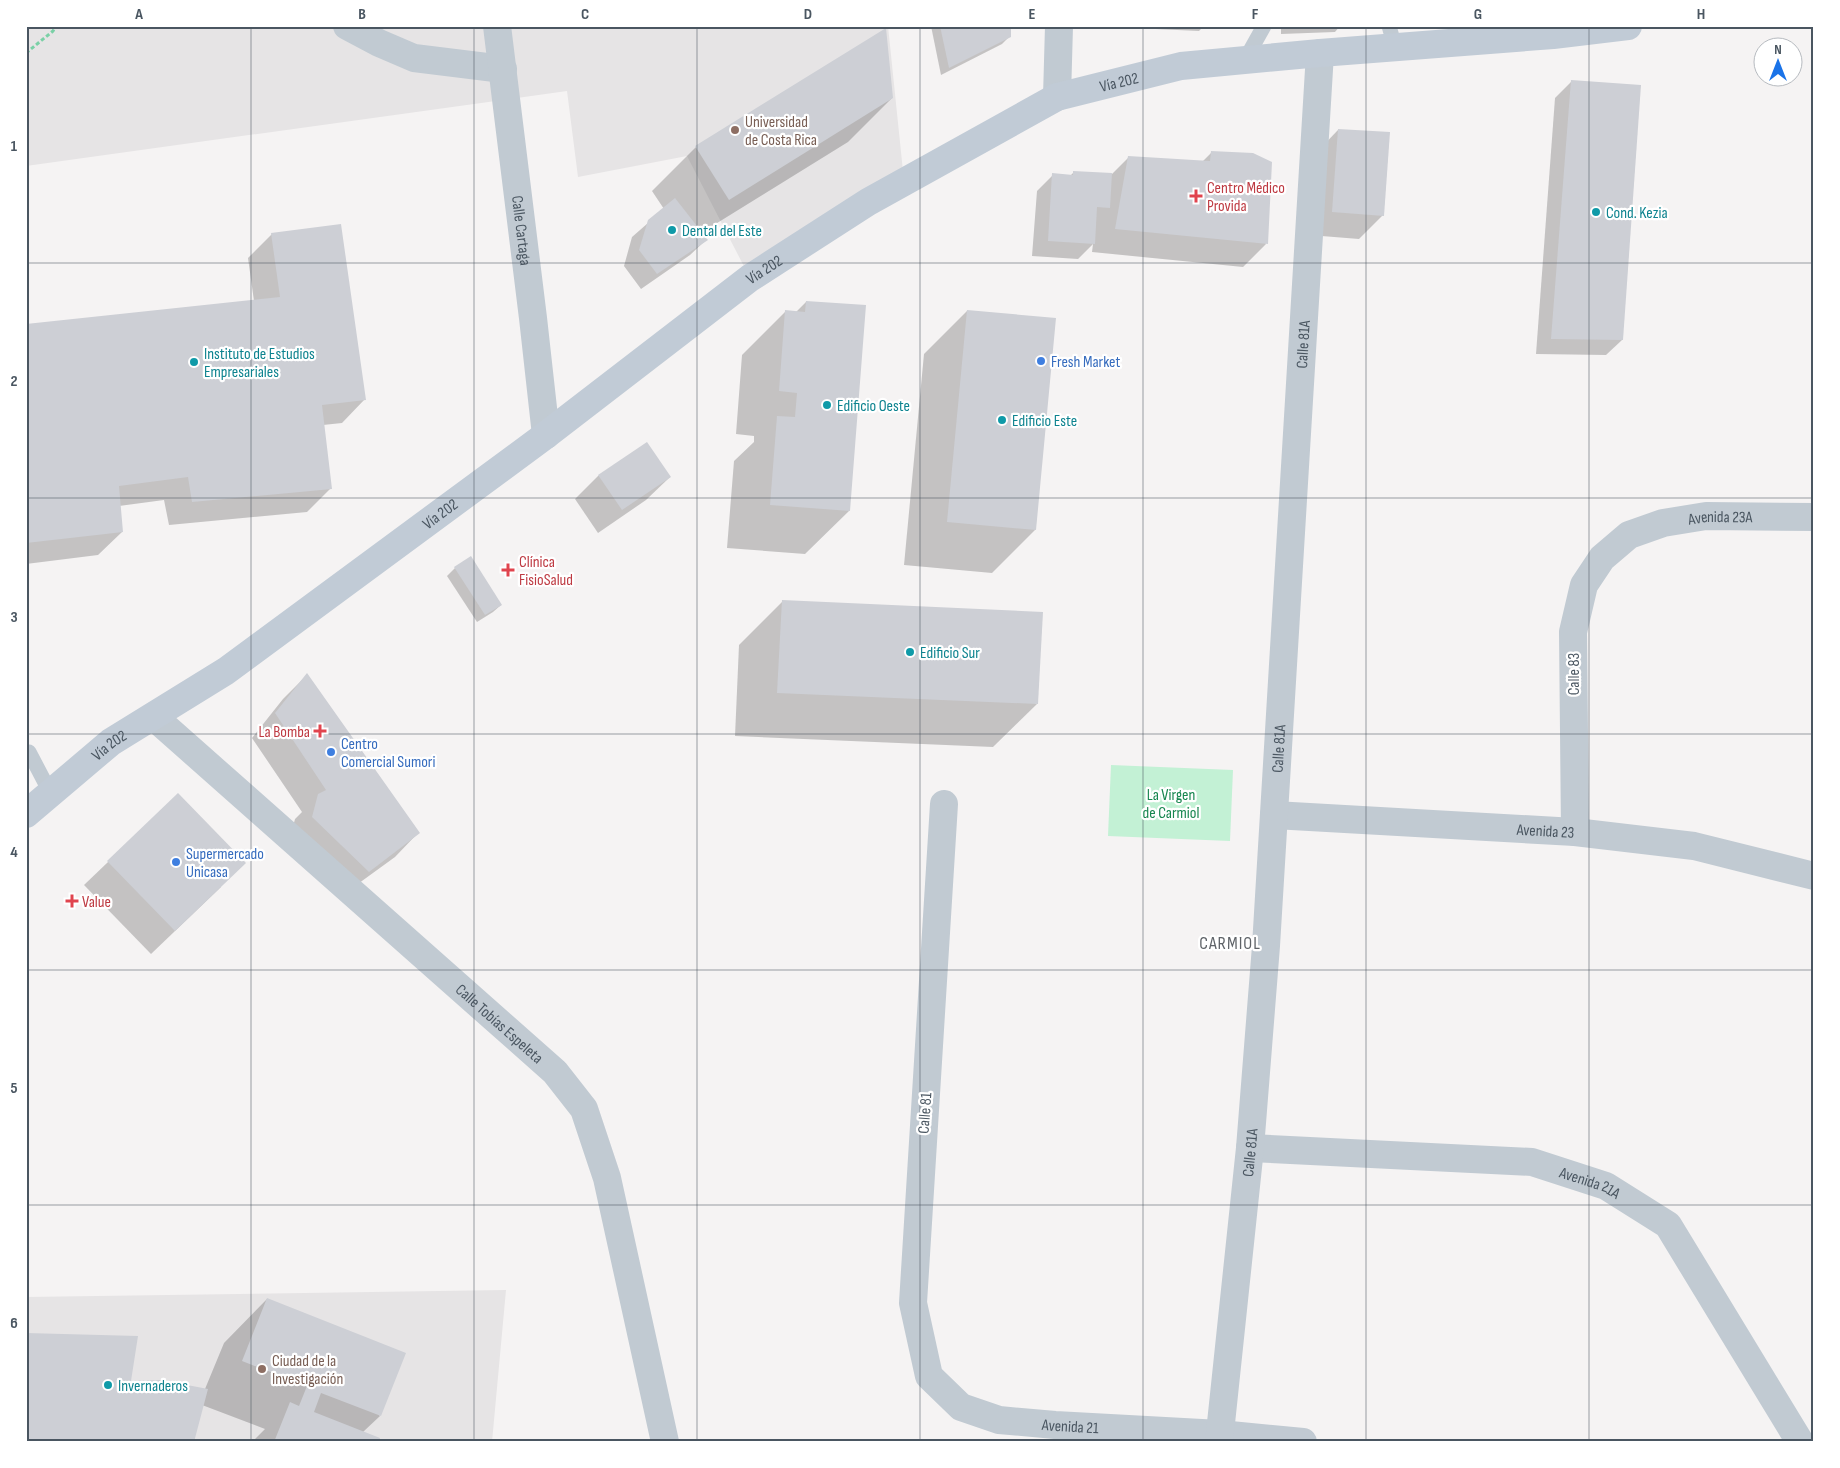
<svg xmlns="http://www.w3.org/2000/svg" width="1840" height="1468" viewBox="0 0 1840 1468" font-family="'Sofia Sans Condensed',sans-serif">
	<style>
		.education { fill: #e6e4e5 }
		.green { fill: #c3f1d5 }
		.shadow { fill: #0003 }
		.building { fill: #cdcfd5 }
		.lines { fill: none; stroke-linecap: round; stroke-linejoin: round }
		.path { stroke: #7ad0a6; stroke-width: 3; stroke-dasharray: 4 2.5; stroke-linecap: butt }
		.service { stroke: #c1cad2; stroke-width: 15 }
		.minor { stroke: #c1cad2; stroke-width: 28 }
		.tertiary { stroke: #c1cad2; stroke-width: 28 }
		.secondary { stroke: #c1cbd6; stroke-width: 28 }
		.grid { fill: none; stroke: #4a5661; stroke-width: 1; stroke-opacity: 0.55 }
		.education-dot { fill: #8d6e63; stroke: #fff; stroke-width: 2 }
		.health-dot { fill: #e0444e; stroke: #fff; stroke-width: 2 }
		.culture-dot { fill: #0f9aa8; stroke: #fff; stroke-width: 2 }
		.shop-dot { fill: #3f7fe0; stroke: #fff; stroke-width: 2 }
		.labels { text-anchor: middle; stroke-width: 4.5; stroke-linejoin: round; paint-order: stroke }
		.street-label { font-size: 16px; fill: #4a5661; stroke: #fff }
		.education-label { font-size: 16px; fill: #785e54; stroke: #fff; text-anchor: start }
		.health-label { font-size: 16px; fill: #be3a42; stroke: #fff; text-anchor: start }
		.culture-label { font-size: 16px; fill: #0d838f; stroke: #fff; text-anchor: start }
		.shop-label { font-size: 16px; fill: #366cbe; stroke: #fff; text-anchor: start }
		.park-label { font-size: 16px; fill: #17864f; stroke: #fff }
		.neighbourhood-label { font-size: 18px; letter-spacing: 1px; fill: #5f6368; stroke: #fff }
		.neatline { fill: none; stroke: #4a5661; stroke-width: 2 }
		.grid-label { font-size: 16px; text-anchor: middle; font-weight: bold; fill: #4a5661 }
	</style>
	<rect width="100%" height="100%" fill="#f5f3f3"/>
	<g class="education">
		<path d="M26,26H888L904,181L750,278L687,156L578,177L567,91L26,166Z"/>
		<path d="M506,1290L492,1442H26V1297Z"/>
	</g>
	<path class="green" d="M1111,765L1233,770L1230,841L1108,836Z"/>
	<g class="shadow">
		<path d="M931,26H1009L1010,36L1002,44L941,75Z"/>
		<path d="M1089,26H1204L1199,31Z"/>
		<path d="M1281,26H1340L1335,32L1281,34Z"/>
		<path d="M885,30L892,98L848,142L701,233L706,240L690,255L641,289L624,266L632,237L664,209L652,191L696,147Z"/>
		<path d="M1571,82L1622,340L1606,355L1536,354L1555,98Z"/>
		<path d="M1338,130L1383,215L1359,239L1309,235L1315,154Z"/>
		<path d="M1211,153L1266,244L1243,267L1092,252L1093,244L1078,259L1032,256L1037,191L1053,175L1070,176L1074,172L1112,174L1129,157L1202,162Z"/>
		<path d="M272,234L365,399L342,423L323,425L331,488L307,512L169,525L164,500L119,506L122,532L98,555L26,564V325L254,301L248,258Z"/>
		<path d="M806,302L849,511L805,554L727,548L734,461L754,442V436L736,434L742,355L785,312H796Z"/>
		<path d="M967,311L1035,530L992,573L904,565L924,354Z"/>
		<path d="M647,444L670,477L646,500L598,533L575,499L598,476Z"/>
		<path d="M455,568L501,605L493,612L477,622L447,576Z"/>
		<path d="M782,602L1037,704L993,747L735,736L739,645Z"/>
		<path d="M307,675L418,833L395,857L344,894L289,841L295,819L302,812L252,738L283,699Z"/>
		<path d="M178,795L221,887L151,954L84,885Z"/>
		<path d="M267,1299L380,1416L363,1432L377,1442H252L265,1429L202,1405L130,1383L205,1389L224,1343Z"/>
	</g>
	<g class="building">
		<path d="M940,26H1011V37L949,68Z"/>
		<path d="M886,28L893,98L729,200L695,146Z"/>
		<path d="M1571,80L1641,85L1623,340L1551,339Z"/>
		<path d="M1338,129L1390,132L1384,216L1332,212Z"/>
		<path d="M1211,151L1253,153L1272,162L1268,244L1115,229L1128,156L1210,161Z"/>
		<path d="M1073,171L1112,173L1110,208L1097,207L1095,244L1048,241L1052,173L1073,175Z"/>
		<path d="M675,198L708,240L657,274L639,250L648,220Z"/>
		<path d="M341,224L366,400L322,405L332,489L192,502L188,477L119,486L123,532L26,543V324L280,297L271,233Z"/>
		<path d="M806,301L866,305L850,511L770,505L777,416L795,417L797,393L779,391L785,310L805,312Z"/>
		<path d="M967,310L1056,318L1036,530L947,522Z"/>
		<path d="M647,442L671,477L622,510L598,475Z"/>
		<path d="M471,556L502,605L485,615L454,567Z"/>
		<path d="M782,600L1043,612L1038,704L777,693Z"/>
		<path d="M307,673L420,833L369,872L312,817L318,794L326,790L275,713Z"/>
		<path d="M178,793L246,863L175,931L107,861Z"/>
		<path d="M267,1298L406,1353L381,1416L321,1393L314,1412L380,1438L379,1442H274L290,1402L299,1406L307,1386L242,1361Z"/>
		<path d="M26,1333L138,1336L131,1381L161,1380L208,1389L194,1442H26Z"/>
	</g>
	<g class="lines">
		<path class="path" d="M26,53L53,31L56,26"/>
		<g class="service">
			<path d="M1389,26L1395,47"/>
			<path d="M1245,60L1264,26"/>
			<path d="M29,752L50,792"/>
		</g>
		<g class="minor">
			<path d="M347,26L379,43L414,58L503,69"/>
			<path id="s1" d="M497,26L533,318L546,435"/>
			<path id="s2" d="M944,804L913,1303L929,1376L961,1407L999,1420L1055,1425L1220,1434L1303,1442"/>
			<path id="s3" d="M1274,815L1575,832L1694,846L1814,876"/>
			<path id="s4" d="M1575,832L1573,632L1584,585L1602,558L1629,535L1663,523L1706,516L1814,517"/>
			<path id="s5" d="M1250,1148L1532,1162L1606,1186L1668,1225L1800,1442"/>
			<path id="s6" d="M1219,1442L1250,1148L1266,946L1320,53"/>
		</g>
		<g class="tertiary">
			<path d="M1057,97L1059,26"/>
			<path id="s7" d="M154,717L555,1072L584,1109L607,1178L665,1442"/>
		</g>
		<path class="secondary" id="s8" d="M26,814L111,742L226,671L546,435L750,278L868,202L1057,97L1181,66L1320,53L1553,35L1628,26"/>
	</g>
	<path class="grid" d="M251,26V1442M474,26V1442M697,26V1442M920,26V1442M1143,26V1442M1366,26V1442M1589,26V1442M26,263H1814M26,498H1814M26,734H1814M26,970H1814M26,1205H1814"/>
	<g class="education-dot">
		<circle cx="735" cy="130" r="5"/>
		<circle cx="262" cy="1369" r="5"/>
	</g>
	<g class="health-dot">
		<path d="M1193.5 188.5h5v5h5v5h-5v5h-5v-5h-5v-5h5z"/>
		<path d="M505.5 562.5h5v5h5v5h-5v5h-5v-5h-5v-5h5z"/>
		<path d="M317.5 723.5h5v5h5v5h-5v5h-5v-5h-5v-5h5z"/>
		<path d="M69.5 893.5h5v5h5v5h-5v5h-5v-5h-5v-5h5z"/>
	</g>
	<g class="culture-dot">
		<circle cx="1596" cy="212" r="5"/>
		<circle cx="672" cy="230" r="5"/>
		<circle cx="194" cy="362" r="5"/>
		<circle cx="827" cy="405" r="5"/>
		<circle cx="1002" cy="420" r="5"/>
		<circle cx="910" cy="652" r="5"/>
		<circle cx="108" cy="1385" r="5"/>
	</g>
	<g class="shop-dot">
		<circle cx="1041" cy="361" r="5"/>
		<circle cx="331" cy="752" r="5"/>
		<circle cx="176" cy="862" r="5"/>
	</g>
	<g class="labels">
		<g class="street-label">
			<text dy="6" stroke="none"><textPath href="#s8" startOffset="1322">Vía 202</textPath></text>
			<text dy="6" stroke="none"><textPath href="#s1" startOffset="206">Calle Cartaga</textPath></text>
			<text dy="6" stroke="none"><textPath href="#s8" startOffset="918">Vía 202</textPath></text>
			<text dy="6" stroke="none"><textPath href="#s6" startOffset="1101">Calle 81A</textPath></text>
			<text dy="6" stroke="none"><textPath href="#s8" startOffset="512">Vía 202</textPath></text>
			<text dy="6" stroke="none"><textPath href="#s4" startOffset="410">Avenida 23A</textPath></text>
			<text transform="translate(1573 674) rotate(-90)" y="6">Calle 83</text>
			<text dy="6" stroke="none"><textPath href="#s8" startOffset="108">Vía 202</textPath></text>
			<text dy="6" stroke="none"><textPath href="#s6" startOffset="696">Calle 81A</textPath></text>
			<text dy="6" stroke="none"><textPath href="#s3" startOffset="272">Avenida 23</textPath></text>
			<text dy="6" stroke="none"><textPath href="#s7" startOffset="462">Calle Tobías Espeleta</textPath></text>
			<text transform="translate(924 1113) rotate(-86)" y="6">Calle 81</text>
			<text dy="6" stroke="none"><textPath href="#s6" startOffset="291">Calle 81A</textPath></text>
			<text dy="6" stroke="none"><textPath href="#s5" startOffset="344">Avenida 21A</textPath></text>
			<text dy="6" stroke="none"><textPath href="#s2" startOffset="731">Avenida 21</textPath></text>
		</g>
		<g class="education-label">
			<text x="745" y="127">Universidad<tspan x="745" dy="18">de Costa Rica</tspan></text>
			<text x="272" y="1366">Ciudad de la<tspan x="272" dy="18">Investigación</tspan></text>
		</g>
		<g class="health-label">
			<text x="1207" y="193">Centro Médico<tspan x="1207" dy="18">Provida</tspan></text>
			<text x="519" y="567">Clínica<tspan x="519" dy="18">FisioSalud</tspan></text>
			<text x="310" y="737" text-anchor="end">La Bomba</text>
			<text x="82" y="907">Value</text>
		</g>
		<g class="culture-label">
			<text x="1606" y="218">Cond. Kezia</text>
			<text x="682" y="236">Dental del Este</text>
			<text x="204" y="359">Instituto de Estudios<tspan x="204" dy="18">Empresariales</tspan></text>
			<text x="837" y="411">Edificio Oeste</text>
			<text x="1012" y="426">Edificio Este</text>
			<text x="920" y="658">Edificio Sur</text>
			<text x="118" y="1391">Invernaderos</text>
		</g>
		<g class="shop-label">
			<text x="1051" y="367">Fresh Market</text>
			<text x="341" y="749">Centro<tspan x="341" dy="18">Comercial Sumori</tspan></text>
			<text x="186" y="859">Supermercado<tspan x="186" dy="18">Unicasa</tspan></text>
		</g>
		<g class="park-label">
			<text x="1171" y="800">La Virgen<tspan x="1171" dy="18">de Carmiol</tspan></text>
		</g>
		<g class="neighbourhood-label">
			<text x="1230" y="949">CARMIOL</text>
		</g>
	</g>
	<rect width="1840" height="1468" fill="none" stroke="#ffffff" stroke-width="55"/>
	<g transform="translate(1778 62)"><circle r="24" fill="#ffffff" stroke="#b7bbc0"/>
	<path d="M0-4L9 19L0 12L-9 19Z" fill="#1a73e8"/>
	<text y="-8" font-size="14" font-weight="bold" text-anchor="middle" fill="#4a5661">N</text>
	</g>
	<rect x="28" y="28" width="1784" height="1412" class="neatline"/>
	<g class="grid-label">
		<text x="139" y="19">A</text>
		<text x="362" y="19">B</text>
		<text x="585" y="19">C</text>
		<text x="808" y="19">D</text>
		<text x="1032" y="19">E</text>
		<text x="1255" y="19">F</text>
		<text x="1478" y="19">G</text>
		<text x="1701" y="19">H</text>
		<text x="14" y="151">1</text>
		<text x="14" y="386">2</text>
		<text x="14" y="622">3</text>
		<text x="14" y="857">4</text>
		<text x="14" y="1093">5</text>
		<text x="14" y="1328">6</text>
	</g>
</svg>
